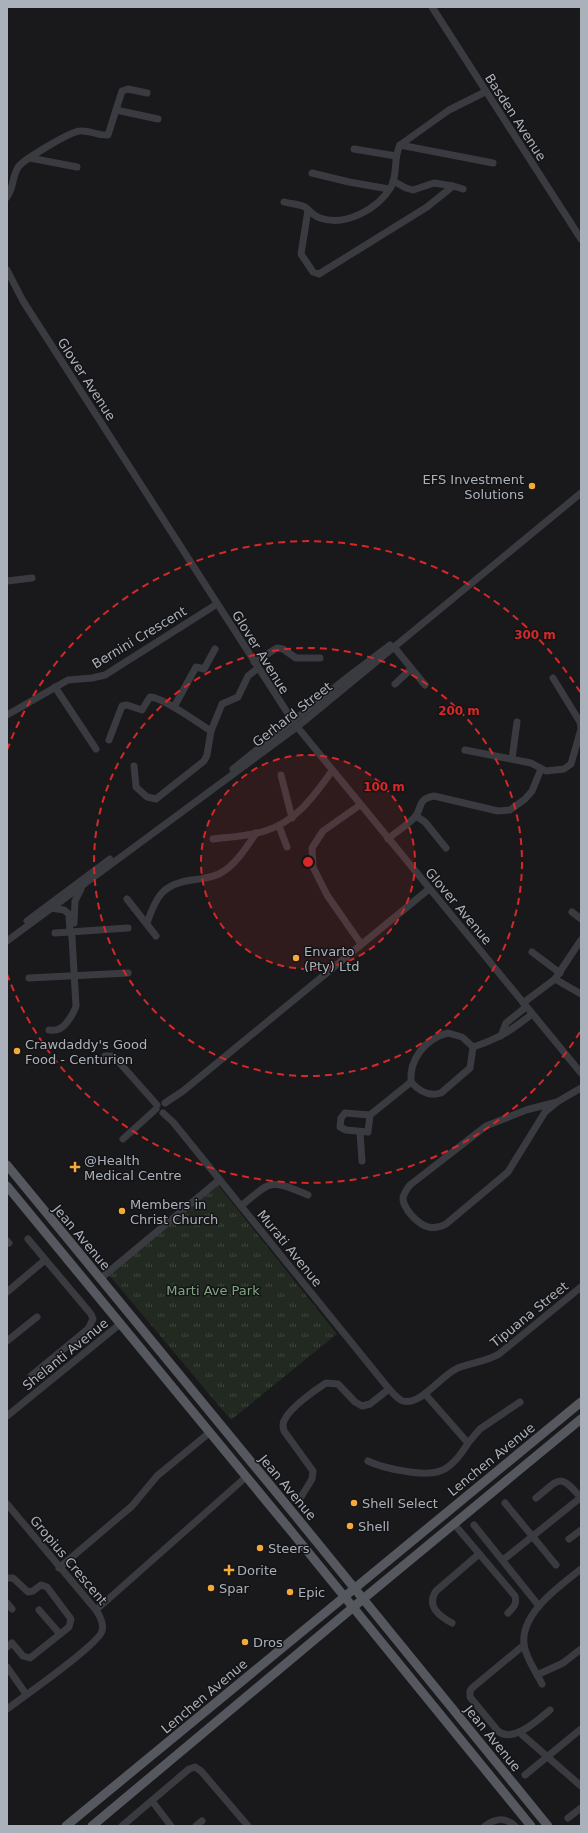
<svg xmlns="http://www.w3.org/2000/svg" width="588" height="1833" viewBox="0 0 588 1833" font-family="'DejaVu Sans',sans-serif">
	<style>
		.grass { fill: url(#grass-tufts) }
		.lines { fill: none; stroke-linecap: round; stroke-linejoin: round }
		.minor { stroke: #3a3b40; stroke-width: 7 }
		.major { stroke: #56585f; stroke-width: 9 }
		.ring { fill: none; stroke: #d62828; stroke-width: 2; stroke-dasharray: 7 5 }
		.poi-dot { fill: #f4a938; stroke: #141416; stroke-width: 1.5 }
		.labels { text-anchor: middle; stroke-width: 3; stroke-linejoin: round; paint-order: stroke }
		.street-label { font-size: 13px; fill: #abb1bb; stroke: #141416 }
		.poi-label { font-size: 13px; fill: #abb1bb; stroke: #141416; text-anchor: start }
		.park-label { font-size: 13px; fill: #82a682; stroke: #141416 }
		.centre { fill: #d62828; stroke: #141416; stroke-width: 2 }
		.ring-label { font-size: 12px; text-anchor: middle; font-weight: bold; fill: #d62828; stroke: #141416; stroke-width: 3; stroke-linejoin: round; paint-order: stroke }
	</style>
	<defs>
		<pattern id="grass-tufts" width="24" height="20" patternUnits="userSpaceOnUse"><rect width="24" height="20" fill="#212921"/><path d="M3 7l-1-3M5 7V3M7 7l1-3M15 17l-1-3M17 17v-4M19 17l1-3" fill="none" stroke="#3f463f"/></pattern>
	</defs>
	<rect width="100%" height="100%" fill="#19191b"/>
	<path class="grass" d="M218,1185L337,1334L231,1420L109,1275Z"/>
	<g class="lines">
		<g class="minor">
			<path d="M432,7L581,239"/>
			<path d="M116,110L158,119"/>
			<path d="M400,145L493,163"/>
			<path d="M354,149L396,156"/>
			<path d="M30,158L77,167"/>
			<path d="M312,173L349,182L389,189"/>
			<path d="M453,186L463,189"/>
			<path d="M7,197C14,188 12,175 19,166C25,159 71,131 80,131C90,130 98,136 108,135L122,91L128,89L147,93"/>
			<path d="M284,202C291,204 300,204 305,207C310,211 314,216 320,218C345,227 378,209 391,187C398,175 393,158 400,145L449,110L485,92"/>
			<path d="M308,210L301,254L313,272L319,274L427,207L453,186L434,183L413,190L406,188L393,181"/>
			<path d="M7,270L23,301L294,723L581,1073"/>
			<path d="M7,581L32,578"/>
			<path d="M394,647L425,685"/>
			<path d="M254,662L277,648L283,649L296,658H320"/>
			<path d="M395,684L411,669"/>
			<path d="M55,687L96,749"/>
			<path d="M174,707L196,667L204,669L215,649"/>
			<path d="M7,715L68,680L92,678L105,675L217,604"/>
			<path d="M109,740L122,706L127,705L142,710L150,697C163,697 198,723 211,731L222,704L238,697L248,676L258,668"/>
			<path d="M465,750L531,763L546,771L564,769L571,764L581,729L580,722L553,678"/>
			<path d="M512,759L517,722"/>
			<path d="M134,766L136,787L147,797L156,799L204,761L207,755L211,731"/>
			<path d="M233,769L349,676L390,645"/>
			<path d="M281,775L292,818"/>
			<path d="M360,805L323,831L312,848L313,867L327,895L361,944"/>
			<path d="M416,816L425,822L446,848"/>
			<path d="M279,826L287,847"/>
			<path d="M213,839C230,837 248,836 265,831C296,822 314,796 332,771"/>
			<path d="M388,839C396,832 406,826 414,818C423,809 416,799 434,796L498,811L510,810L525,799L532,791L541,769"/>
			<path d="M127,899L156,936"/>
			<path d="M572,912L581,919"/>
			<path d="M27,921L110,859"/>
			<path d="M74,923L75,901L81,889"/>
			<path d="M147,923C156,897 162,884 192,880C201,879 210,878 219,874C235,866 246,848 256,833"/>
			<path d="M55,933L128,928"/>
			<path d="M7,941L297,727L581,493"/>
			<path d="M532,952L560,973"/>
			<path d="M29,978L128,973"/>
			<path d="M555,979L581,994"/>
			<path d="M523,1003L555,979L581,940"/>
			<path d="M49,1030C53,1030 56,1031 59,1029C66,1026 74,1013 76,1006L72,937L70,932L69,914L64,910L51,908"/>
			<path d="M448,1033L462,1037L473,1047L470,1068L441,1093C429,1097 419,1091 411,1082C409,1059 426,1038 448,1033Z"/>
			<path d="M501,1036L506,1023L526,1007"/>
			<path d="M473,1047C498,1039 512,1030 532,1014"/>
			<path d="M105,1056H112L118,1061L157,1105"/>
			<path d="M557,1102L526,1110L486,1126L410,1185C407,1189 403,1194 403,1199C403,1204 406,1207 408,1211C418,1224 430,1233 446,1224L508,1172L545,1112L557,1102L581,1088"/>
			<path d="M165,1103L183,1091L429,889"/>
			<path d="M163,1113L173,1122L389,1389C393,1393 397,1399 403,1401C421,1406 442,1374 458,1368C472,1362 486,1362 499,1354L581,1287"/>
			<path d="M370,1115L368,1132L346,1130L340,1127L341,1118L345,1113L370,1115L411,1082"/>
			<path d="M360,1132L362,1161"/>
			<path d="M123,1139L156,1109"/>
			<path d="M241,1206C272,1180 270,1179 308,1195"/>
			<path d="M28,1239L91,1314L93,1319L88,1329L31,1376"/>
			<path d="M7,1241L9,1243"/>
			<path d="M100,1279L219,1180"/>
			<path d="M7,1292L45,1260"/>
			<path d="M7,1341L37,1317"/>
			<path d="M425,1394L468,1443L480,1429L520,1402"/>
			<path d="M7,1416L120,1324"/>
			<path d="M368,1461C380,1467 391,1469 404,1471C437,1477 450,1473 468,1443"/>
			<path d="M301,1497L312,1479L313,1471L284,1431C283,1427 282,1423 285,1419C291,1407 315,1390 326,1383L338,1384L355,1402L362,1406L370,1404L389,1389"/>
			<path d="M536,1498C560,1479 559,1472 581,1498"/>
			<path d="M505,1503L556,1565"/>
			<path d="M7,1504L96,1610C100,1616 104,1624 102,1631C99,1644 23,1697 7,1709"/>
			<path d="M454,1524L515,1596C517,1604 514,1607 508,1613"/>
			<path d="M474,1525L539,1606"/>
			<path d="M569,1539L581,1530"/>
			<path d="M503,1560L580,1498"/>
			<path d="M59,1568L132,1506L157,1476L209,1433"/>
			<path d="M7,1578H13L28,1592L33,1591L41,1585L47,1587L71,1619L69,1627L30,1658L23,1656L12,1643L7,1647"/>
			<path d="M7,1603L12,1609"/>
			<path d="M39,1610L60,1634"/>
			<path d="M96,1610L246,1477"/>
			<path d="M452,1623C439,1616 426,1606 436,1591L479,1554"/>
			<path d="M524,1645L472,1688L470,1691V1697L498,1731C513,1744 539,1719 550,1710"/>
			<path d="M7,1667L26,1694"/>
			<path d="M537,1675L563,1663L581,1649"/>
			<path d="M542,1684C536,1672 526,1658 524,1645C520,1613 560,1586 581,1569"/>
			<path d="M519,1732L581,1786"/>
			<path d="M525,1775L581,1729"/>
			<path d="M152,1801L171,1826"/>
			<path d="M568,1818L581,1808"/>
			<path d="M122,1826L189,1769L195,1767L201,1771L248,1826"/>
			<path d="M196,1826L202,1821"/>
			<path d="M485,1826C496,1818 505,1817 515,1826"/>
		</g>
		<g class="major">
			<path d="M7,1165L294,1514L548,1826"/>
			<path d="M7,1186L291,1531L531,1826"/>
			<path d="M66,1826L581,1402"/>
			<path d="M92,1826L363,1599L581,1419"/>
		</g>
	</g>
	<circle cx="308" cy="862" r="107" fill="#d62828" fill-opacity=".12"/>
	<g class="ring">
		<circle cx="308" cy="862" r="107"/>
		<circle cx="308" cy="862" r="214"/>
		<path d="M580 1032A321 321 0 0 1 7 974M7 750A321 321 0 0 1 580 692"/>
	</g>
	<g class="poi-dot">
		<circle cx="532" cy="486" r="4"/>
		<circle cx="296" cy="958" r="4"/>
		<circle cx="17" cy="1051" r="4"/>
		<path d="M73 1161h4v4h4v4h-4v4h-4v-4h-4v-4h4z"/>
		<circle cx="122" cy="1211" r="4"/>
		<circle cx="354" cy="1503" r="4"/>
		<circle cx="350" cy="1526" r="4"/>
		<circle cx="260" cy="1548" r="4"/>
		<path d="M227 1564h4v4h4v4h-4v4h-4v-4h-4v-4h4z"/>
		<circle cx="211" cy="1588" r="4"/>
		<circle cx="290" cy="1592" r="4"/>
		<circle cx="245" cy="1642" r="4"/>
	</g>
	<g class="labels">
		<g class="street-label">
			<text transform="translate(516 117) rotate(57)" y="5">Basden Avenue</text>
			<text transform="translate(87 379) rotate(57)" y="5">Glover Avenue</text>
			<text transform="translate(139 637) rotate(-31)" y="5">Bernini Crescent</text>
			<text transform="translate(261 652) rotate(58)" y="5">Glover Avenue</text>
			<text transform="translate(292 714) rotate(-38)" y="5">Gerhard Street</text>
			<text transform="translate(459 906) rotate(50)" y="5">Glover Avenue</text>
			<text transform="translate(82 1237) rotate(50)" y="5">Jean Avenue</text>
			<text transform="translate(290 1248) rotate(51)" y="5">Murati Avenue</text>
			<text transform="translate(529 1314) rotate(-39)" y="5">Tipuana Street</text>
			<text transform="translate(65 1354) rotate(-39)" y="5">Shelanti Avenue</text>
			<text transform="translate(491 1459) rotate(-39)" y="5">Lenchen Avenue</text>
			<text transform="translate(288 1487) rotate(50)" y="5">Jean Avenue</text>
			<text transform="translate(69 1560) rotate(50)" y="5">Gropius Crescent</text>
			<text transform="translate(204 1696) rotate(-40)" y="5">Lenchen Avenue</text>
			<text transform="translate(493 1738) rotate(51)" y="5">Jean Avenue</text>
		</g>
		<g class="poi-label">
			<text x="524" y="484" text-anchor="end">EFS Investment<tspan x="524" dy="15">Solutions</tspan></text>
			<text x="304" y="956">Envarto<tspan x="304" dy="15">(Pty) Ltd</tspan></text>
			<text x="25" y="1049">Crawdaddy's Good<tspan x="25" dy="15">Food - Centurion</tspan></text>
			<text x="84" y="1165">@Health<tspan x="84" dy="15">Medical Centre</tspan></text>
			<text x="130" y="1209">Members in<tspan x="130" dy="15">Christ Church</tspan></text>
			<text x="362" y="1508">Shell Select</text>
			<text x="358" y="1531">Shell</text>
			<text x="268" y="1553">Steers</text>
			<text x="237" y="1575">Dorite</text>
			<text x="219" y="1593">Spar</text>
			<text x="298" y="1597">Epic</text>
			<text x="253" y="1647">Dros</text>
		</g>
		<g class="park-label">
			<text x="213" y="1295">Marti Ave Park</text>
		</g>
	</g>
	<circle cx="308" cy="862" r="6" class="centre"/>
	<g class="ring-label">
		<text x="535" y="639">300 m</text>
		<text x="459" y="715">200 m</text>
		<text x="384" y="791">100 m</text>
	</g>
	<rect width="588" height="1833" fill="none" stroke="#abb1bb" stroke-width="16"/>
</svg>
